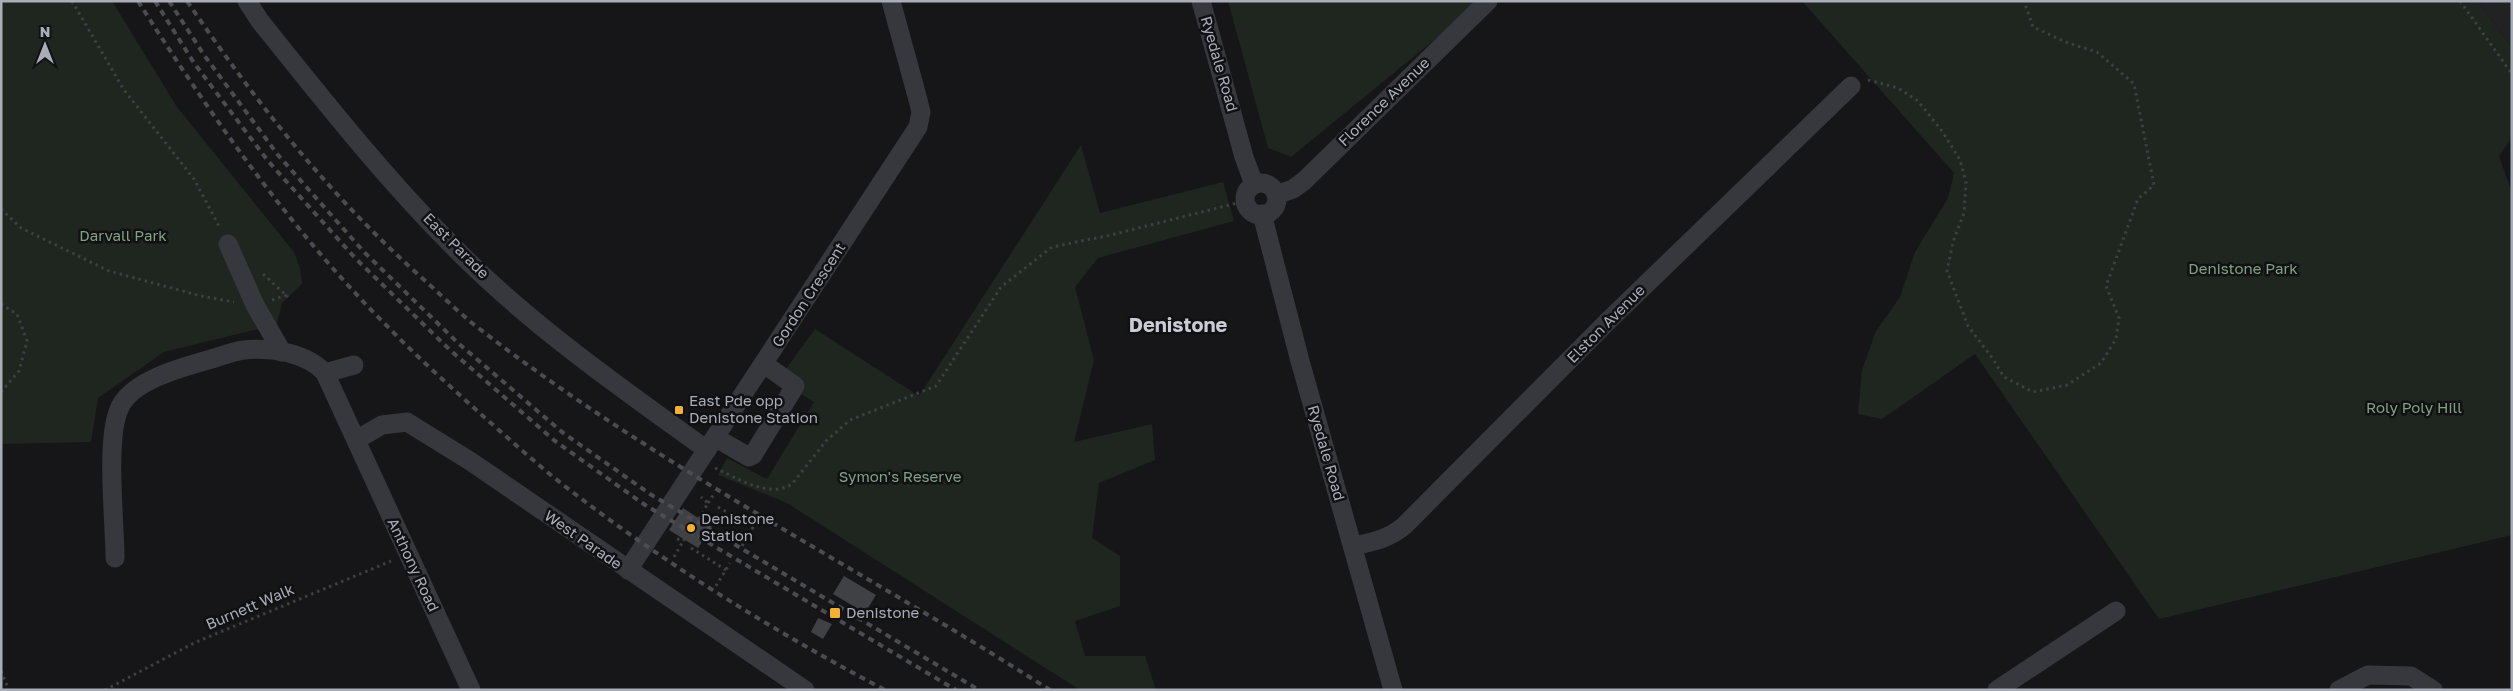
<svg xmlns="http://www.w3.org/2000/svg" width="2513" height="691" viewBox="0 0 2513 691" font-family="'Golos Text',sans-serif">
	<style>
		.built { fill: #222225 }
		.green { fill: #1e261f }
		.building { fill: #404145 }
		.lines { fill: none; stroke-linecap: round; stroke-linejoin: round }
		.path { stroke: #3d3f44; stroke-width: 3; stroke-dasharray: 2.5 4; stroke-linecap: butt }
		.minor { stroke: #37383d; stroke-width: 19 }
		.rail { stroke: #4a4c52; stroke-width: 4; stroke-dasharray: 6 5; stroke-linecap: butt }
		.poi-dot { fill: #f2b134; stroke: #111113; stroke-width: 2 }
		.labels { text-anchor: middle; stroke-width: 5; stroke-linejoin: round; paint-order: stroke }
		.street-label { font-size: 15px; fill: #a8adb8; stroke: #111113 }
		.park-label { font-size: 15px; fill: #7fa381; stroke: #111113 }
		.poi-label { font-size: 15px; fill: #a8adb8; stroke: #111113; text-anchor: start }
		.district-label { font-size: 20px; font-weight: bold; fill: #c9ccd4; stroke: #111113 }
	</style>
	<rect width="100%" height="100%" fill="#161618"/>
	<path class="built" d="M2478,1H2512V48Z"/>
	<g class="green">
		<path d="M1,1H112L177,107L294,252L300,268L302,284L282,303L275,331L262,328L164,352L98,398L91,442L1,444Z"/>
		<path d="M1228,1H1482L1291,157L1268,148Z"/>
		<path d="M1802,1H2478L2512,48V137L2499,156L2512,193V535L2159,619L1975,354L1882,419L1858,414L1862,370L1876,331L1900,297L1915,252L1948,198L1954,173Z"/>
		<path d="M1081,145L1100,213L1223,182L1234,221L1098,258L1075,287L1094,360L1074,442L1152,424L1155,460L1099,483L1092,538L1120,556V606L1075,621L1085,656H1145L1156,690H1080L787,503L718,475L727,458L767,479L814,402L778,380L815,329L919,396Z"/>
	</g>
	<g class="building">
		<path d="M683,508L712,527L698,548L669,530Z"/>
		<path d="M844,576L876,595L865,613L833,594Z"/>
		<path d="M818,618L832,624L823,639L811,632Z"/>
	</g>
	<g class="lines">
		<g class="path">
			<path d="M72,1L124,90L194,179L220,228"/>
			<path d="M2460,1L2512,74"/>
			<path d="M1868,80L1898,88L1918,101L1942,131L1960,160L1966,182L1964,213L1953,242L1947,271L1968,326L1993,359L2004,377L2033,392L2067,385L2101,363L2116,339L2119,318L2106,286L2138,199L2154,185L2134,84L2097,52L2068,43L2033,27L2024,1"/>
			<path d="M1,209L21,228L109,271L201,296L234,302"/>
			<path d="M263,274L288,297"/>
			<path d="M272,300L287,295"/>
			<path d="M1,304L17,314L27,341L19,371L1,392"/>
			<path d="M715,468C737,478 769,499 792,484L826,441L850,420L936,386L1001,287L1052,247L1111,235L1245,201"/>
			<path d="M708,503L714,494"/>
			<path d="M718,507L753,527"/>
			<path d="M699,519L708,503L701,497"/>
			<path d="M677,539L683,541L687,536"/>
			<path d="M742,546L758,519"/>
			<path d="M691,548L726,570"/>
			<path d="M674,557L683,541"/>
			<path d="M716,586L730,563"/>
			<path d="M1,671L9,690"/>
			<path d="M105,690L194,643L391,561"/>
		</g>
		<g class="minor">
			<path d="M247,1L260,21C328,106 395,191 474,267C545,335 627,392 707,450"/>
			<path d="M1201,1L1244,157L1254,184"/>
			<circle cx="1261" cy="199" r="16"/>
			<path d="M1276,195L1293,189L1304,181L1488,1"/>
			<path d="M1262,214L1300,361L1393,690"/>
			<path d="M228,244L255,305L282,352"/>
			<path d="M325,373L354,365"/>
			<path d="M716,438L749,457L753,455L795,386L764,364"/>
			<path d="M356,440L382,425L407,422L470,461L805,690"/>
			<path d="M1353,546C1373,542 1388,539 1404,526L1608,321L1851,86"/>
			<path d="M115,558C115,522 105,437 120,407C133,379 187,366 215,358C224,355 235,351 244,350C271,347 307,353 325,373L471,690"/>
			<path d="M628,570L918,127L921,112L917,96L891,1"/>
			<path d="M1997,690L2116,611"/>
			<path d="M2339,690L2368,675L2411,676L2433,690"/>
		</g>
		<g class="rail">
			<path d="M138,1C211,116 290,229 386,325C417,357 451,387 484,417C514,443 543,470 575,494C672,568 777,633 885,690"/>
			<path d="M155,1L194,63L268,161L356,259L450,350L555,441L645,505L956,690"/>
			<path d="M169,1L204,55L278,155L364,252L458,343L562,432L650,494L979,690"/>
			<path d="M187,1C258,105 328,194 422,278C439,293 455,309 472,323C652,464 858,567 1050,690"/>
		</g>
	</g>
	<g class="poi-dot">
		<rect x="674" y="405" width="10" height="10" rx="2.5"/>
		<circle cx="691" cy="528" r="5"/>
		<rect x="829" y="607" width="12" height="12" rx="2.5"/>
	</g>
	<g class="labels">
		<g class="street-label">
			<text transform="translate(1219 64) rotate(74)" y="5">Ryedale Road</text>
			<text transform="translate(1384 102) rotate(-44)" y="5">Florence Avenue</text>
			<text transform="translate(456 246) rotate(45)" y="5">East Parade</text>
			<text transform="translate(809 295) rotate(-57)" y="5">Gordon Crescent</text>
			<text transform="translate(1606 324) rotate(-45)" y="5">Elston Avenue</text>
			<text transform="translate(1326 453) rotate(74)" y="5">Ryedale Road</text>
			<text transform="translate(583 540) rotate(35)" y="5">West Parade</text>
			<text transform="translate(413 565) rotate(65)" y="5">Anthony Road</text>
			<text transform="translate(250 607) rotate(-23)" y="5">Burnett Walk</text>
		</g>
		<g class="park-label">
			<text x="123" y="241">Darvall Park</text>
			<text x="2243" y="274">Denistone Park</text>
			<text x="2414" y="413">Roly Poly Hill</text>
			<text x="900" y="482">Symon's Reserve</text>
		</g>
		<g class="poi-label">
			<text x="689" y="406">East Pde opp<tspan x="689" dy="17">Denistone Station</tspan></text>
			<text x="701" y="524">Denistone<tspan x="701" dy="17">Station</tspan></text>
			<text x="846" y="618">Denistone</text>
		</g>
		<g class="district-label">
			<text x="1178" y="332">Denistone</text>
		</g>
	</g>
	<rect width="2513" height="691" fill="none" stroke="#a8adb8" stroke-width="5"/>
	<g transform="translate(45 45)" stroke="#111113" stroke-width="4" paint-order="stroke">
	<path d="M0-4L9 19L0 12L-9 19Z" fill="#a8adb8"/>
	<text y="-8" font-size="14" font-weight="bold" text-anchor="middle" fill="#a8adb8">N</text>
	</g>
</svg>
